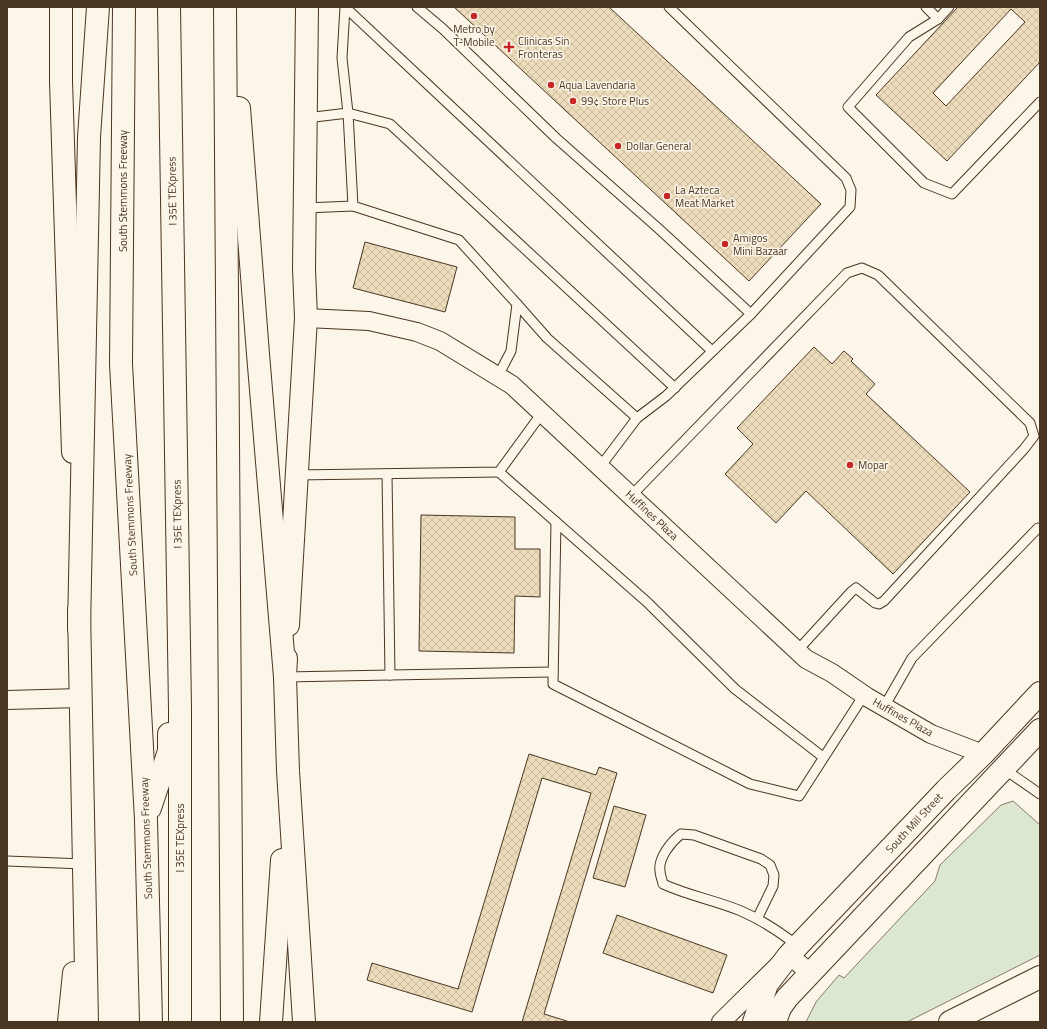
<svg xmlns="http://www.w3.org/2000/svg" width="1047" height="1029" viewBox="0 0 1047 1029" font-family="'Titillium Web',sans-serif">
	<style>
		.grass { fill: #dce7d0; stroke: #887966 }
		.building { fill: url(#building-cross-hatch); stroke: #4a3520; fill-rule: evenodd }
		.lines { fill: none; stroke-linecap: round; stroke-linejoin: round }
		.lane-casing { stroke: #4a3520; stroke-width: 11 }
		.street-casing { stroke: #4a3520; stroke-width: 20 }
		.secondary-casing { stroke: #4a3520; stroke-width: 24 }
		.primary-casing { stroke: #4a3520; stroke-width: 24 }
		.highway-casing { stroke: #4a3520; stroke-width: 24 }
		.lane { stroke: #fbf6e9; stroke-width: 9 }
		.street { stroke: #fbf6e9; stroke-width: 18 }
		.secondary { stroke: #fbf6e9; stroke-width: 22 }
		.primary { stroke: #fbf6e9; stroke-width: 22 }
		.highway { stroke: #fbf6e9; stroke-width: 22 }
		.poi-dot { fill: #c62828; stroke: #fbf6e9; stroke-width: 1.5 }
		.labels { text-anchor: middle; stroke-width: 3; stroke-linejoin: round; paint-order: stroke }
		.poi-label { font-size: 11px; fill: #4a3520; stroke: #fbf6e9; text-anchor: start }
		.street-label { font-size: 11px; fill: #4a3520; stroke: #fbf6e9 }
	</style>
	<defs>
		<pattern id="building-cross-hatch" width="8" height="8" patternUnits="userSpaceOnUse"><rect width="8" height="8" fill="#ecdcbc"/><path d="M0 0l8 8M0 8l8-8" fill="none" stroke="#ccbda1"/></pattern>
	</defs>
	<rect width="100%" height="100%" fill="#fbf6e9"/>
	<path class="grass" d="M1013,801L1040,825V955L907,1022H806L816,1002L839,975L844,978L935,881L940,865L1001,805Z"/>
	<g class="building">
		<path d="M454,7H609L821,204L749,281Z"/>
		<path d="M958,7H1040V62L947,161L876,95ZM1011,9L1025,22L946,106L933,93Z"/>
		<path d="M365,242L457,267L445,312L353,288Z"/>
		<path d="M814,347L832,364L844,351L853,359L851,361L875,384L866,394L970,492L893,574L806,491L776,523L725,474L753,444L737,428Z"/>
		<path d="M421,515L515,517V549H540V597L515,596L514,653L419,651Z"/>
		<path d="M529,754L596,775L599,767L617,773L544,1014L570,1022H522L591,793L542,778L472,1012L367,980L372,963L458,989Z"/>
		<path d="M614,806L646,815L625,887L593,878Z"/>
		<path d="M617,915L727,955L713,993L603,953Z"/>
	</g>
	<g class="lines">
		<g class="lane-casing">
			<g id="lane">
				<path d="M345,7L712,351"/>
				<path d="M345,7L342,58L348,113L353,206L459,240L517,304L511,351L498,376"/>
				<path d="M417,7L443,29L556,138L659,229L751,314"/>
				<path d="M926,7L938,19"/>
				<path d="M949,7L938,19L909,37L848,107L924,183L952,194L1040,102"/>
				<path d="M306,118L348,113L390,124L675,388"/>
				<path d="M305,208L353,206"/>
				<path d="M517,304L547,338L637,418"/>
				<path d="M600,467L637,418L666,396L751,314L850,207L851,190L846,178L669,7"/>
				<path d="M499,472L556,522"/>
				<path d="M387,474L390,675"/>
				<path d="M296,475L499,472L542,413"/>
				<path d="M631,496L847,273L862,268L878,275L1030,423L1034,436L1024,449L884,601L879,604L875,603L856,588L851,592L797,651"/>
				<path d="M285,677L553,672"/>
				<path d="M884,707L912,658L1038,528L1040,529"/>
				<path d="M823,757L735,689L647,602L556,522L553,684L750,784L799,796L864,695"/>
				<path d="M1004,769L1040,794"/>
				<path d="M7,861L84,864"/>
				<path d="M757,919L773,886L774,875L770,865L761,859L694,835L681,834C671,842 658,858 660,871C660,875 662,879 663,884C689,896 715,900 741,911C762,920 780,932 798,946"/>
			</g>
		</g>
		<g class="street-casing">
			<g id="street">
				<path d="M306,318L369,321L417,332L440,341L512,385L806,659L832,673L867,697L931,734L983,754"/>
				<path d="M7,700L81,698"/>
				<path d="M721,1022L789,955L810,973"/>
			</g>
		</g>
		<g class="secondary-casing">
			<g id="secondary">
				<path d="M61,7V81L73,452"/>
				<path d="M79,610L87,1022"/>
				<path d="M288,625L306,318L304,269L307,7"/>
				<path d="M286,658L285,677L288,771L304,1022"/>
				<path d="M69,1022L74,973"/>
				<path d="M271,1022L282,860"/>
				<path d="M754,1022L767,984L789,955L946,790L983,754L1040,693"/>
				<path d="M775,1022L780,1008L787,998L1040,730"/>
			</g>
		</g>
		<g class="primary-casing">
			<path id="primary" d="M950,1022L1040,977"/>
		</g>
		<g class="highway-casing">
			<g id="highway">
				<path d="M124,7L121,364L146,820L151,1022"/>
				<path d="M169,7L180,709V1022"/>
				<path d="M225,7L232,1022"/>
				<path d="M239,108L258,354L285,677"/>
				<path d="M79,629L89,137L98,7"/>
				<path d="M150,808L169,751V734"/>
			</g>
		</g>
		<use href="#lane" class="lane"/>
		<use href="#street" class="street"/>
		<use href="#secondary" class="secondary"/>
		<use href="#primary" class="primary"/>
		<use href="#highway" class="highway"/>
	</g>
	<g class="poi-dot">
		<circle cx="474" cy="16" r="4"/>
		<path d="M507 41h4v4h4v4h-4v4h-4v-4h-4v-4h4z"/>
		<circle cx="551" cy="85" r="4"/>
		<circle cx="573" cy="101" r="4"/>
		<circle cx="618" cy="146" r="4"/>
		<circle cx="667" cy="196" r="4"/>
		<circle cx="725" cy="244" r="4"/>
		<circle cx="850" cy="465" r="4"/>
	</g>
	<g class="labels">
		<g class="poi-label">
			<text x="474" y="33" text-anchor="middle">Metro by<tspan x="474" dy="13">T-Mobile</tspan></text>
			<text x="518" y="45">Clinicas Sin<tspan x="518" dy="13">Fronteras</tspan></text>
			<text x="559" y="89">Aqua Lavendaria</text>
			<text x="581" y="105">99¢ Store Plus</text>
			<text x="626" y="150">Dollar General</text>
			<text x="675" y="194">La Azteca<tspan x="675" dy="13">Meat Market</tspan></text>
			<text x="733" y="242">Amigos<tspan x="733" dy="13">Mini Bazaar</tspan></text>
			<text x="858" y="469">Mopar</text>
		</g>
		<g class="street-label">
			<text transform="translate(123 191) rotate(-90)" y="4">South Stemmons Freeway</text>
			<text transform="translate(172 191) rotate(-91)" y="4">I 35E TEXpress</text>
			<text transform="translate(177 514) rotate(-91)" y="4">I 35E TEXpress</text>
			<text transform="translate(130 515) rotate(-93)" y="4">South Stemmons Freeway</text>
			<text transform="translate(652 515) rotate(43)" y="4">Huffines Plaza</text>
			<text transform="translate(903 717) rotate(29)" y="4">Huffines Plaza</text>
			<text transform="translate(914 823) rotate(-47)" y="4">South Mill Street</text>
			<text transform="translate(146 838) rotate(-92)" y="4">South Stemmons Freeway</text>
			<text transform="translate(180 838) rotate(-90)" y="4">I 35E TEXpress</text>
		</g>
	</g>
	<rect width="1047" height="1029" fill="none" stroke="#4a3520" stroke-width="16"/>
</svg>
